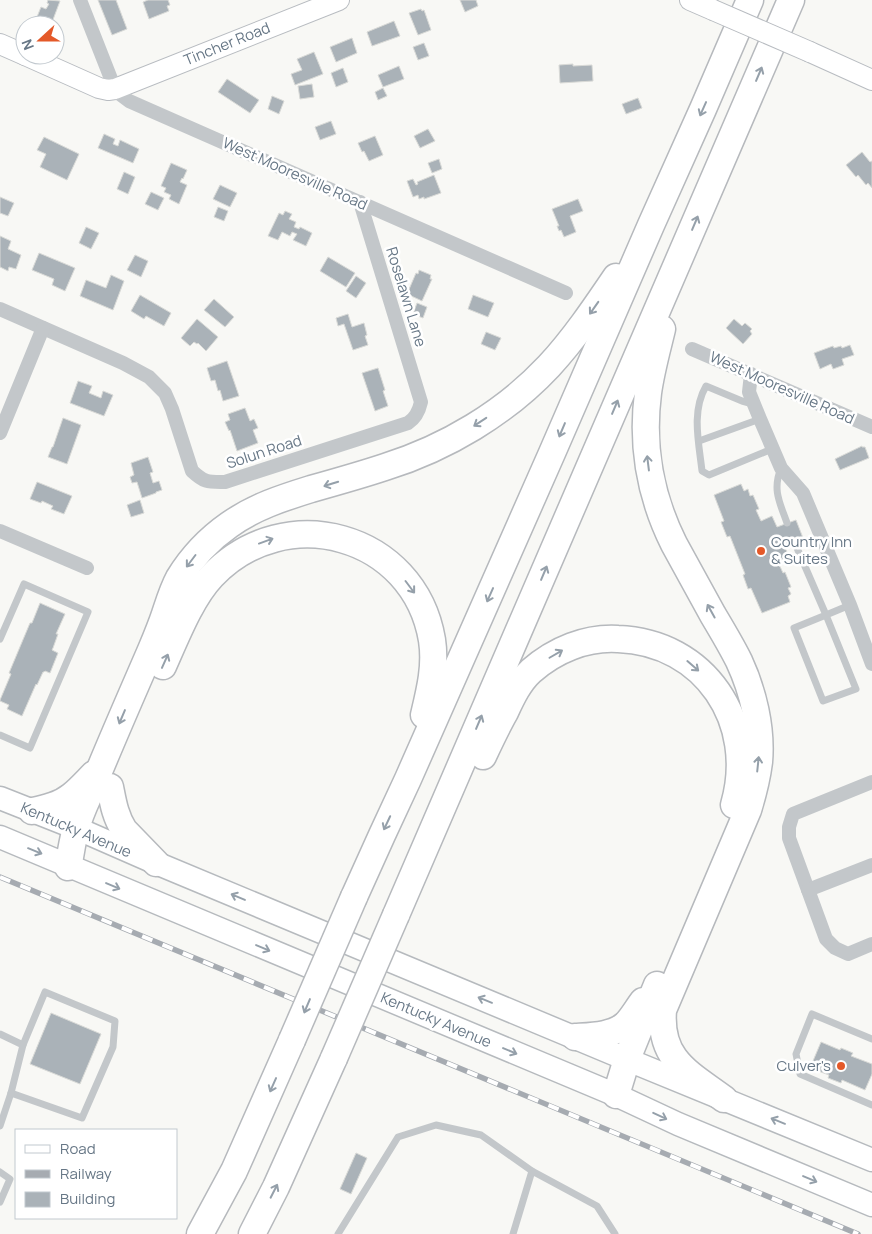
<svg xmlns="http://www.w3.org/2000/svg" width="872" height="1234" viewBox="0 0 872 1234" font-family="Manrope,sans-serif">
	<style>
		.building { fill: #aab2b8; stroke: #d9dad7 }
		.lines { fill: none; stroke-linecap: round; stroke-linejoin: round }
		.secondary-casing { stroke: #b8bcc1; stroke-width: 22 }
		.primary-casing { stroke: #b6babe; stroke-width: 25 }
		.highway-casing { stroke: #b6b9bd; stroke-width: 29 }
		.lane { stroke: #c3c7ca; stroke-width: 7 }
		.street { stroke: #c3c7ca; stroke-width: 14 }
		.secondary { stroke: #fff; stroke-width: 20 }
		.primary { stroke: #fff; stroke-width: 22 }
		.highway { stroke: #fff; stroke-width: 26 }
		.rail-casing { stroke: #a6abb1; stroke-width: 5.5 }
		.rail { stroke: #fff; stroke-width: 4; stroke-dasharray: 11; stroke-linecap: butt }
		.secondary-bridge-casing { stroke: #b8bcc1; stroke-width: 22; stroke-linecap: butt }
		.highway-bridge-casing { stroke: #b6b9bd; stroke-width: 29; stroke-linecap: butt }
		.secondary-bridge { stroke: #fff; stroke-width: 20 }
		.highway-bridge { stroke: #fff; stroke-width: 26 }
		.oneway { stroke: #95a0aa }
		.poi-dot { fill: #e45929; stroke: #fff; stroke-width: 2 }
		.labels { text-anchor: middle; stroke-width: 5; stroke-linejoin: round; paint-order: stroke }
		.street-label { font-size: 15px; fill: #677786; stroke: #fff }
		.poi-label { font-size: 15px; fill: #677786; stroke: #fff; text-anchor: start }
	</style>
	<rect width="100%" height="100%" fill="#f8f8f5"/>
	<g class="building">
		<path d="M48,0L60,1L51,25L44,23L43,25H41L35,22L41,7L46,9L49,4L47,3Z"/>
		<path d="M98,0H116L127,29L112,35Z"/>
		<path d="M148,0H168L170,5L167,6L169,11L149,19L143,2Z"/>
		<path d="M460,0H476L478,6L465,12Z"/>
		<path d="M421,9L422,11L424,10L431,30L418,35L409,13Z"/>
		<path d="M394,21L400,36L372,46L367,32Z"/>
		<path d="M352,38L357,53L336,62L330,47Z"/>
		<path d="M424,43L429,56L418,60L413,47Z"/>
		<path d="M314,52L323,74L295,85L291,74L302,70L297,59Z"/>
		<path d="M573,64V66L592,65L593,81L560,83L559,65Z"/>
		<path d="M399,66L404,79L383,87L378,75Z"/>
		<path d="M343,68L348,82L336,87L331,73Z"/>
		<path d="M227,79L259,100L250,113L218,92Z"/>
		<path d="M312,84L314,97L300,99L298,86Z"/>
		<path d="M383,88L387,96L378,100L375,92Z"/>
		<path d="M272,96L284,101L279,114L268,109Z"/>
		<path d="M638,98L642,108L626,114L622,104Z"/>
		<path d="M331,121L336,134L320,140L315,127Z"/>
		<path d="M428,129L435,141L420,148L414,136Z"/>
		<path d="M104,134L115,139L113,144L118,146L120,140L139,149L133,163L98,148Z"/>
		<path d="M375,136L383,155L369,161L364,151L362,152L358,143Z"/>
		<path d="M44,137L79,154L67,180L40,167L46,154L37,150Z"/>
		<path d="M862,152L870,162L872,161V188L868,183L866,185L858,175L856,177L846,165Z"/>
		<path d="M439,159L442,169L432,173L428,163Z"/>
		<path d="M171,163L187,170L183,179L182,178L180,182L187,185L179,204L169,199L171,195L164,192L166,188L161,186Z"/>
		<path d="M124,172L135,177L128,194L117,189Z"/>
		<path d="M434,175L441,193L424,199V197L419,199L418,195L413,197L407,181L413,179L416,185L418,184L417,182Z"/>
		<path d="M220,185L237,193L230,207L213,199Z"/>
		<path d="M151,192L164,198L158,210L145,204Z"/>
		<path d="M0,197L14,203L8,216L0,213Z"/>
		<path d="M578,199L583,211L570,216L576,232L564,237L561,230L559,231L557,226H559L552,209Z"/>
		<path d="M218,207L228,211L224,221L214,217Z"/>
		<path d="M285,211L292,214L289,219L296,222L294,227L299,229L300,227L312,233L306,246L293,240L297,234L292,232L290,236L282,232L278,240L268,236L279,213L283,215Z"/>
		<path d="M86,227L99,233L91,249L79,243Z"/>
		<path d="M0,236L11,241L8,249L21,255L16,269L9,267L8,271L0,267Z"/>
		<path d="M39,253L75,268L65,291L52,285L54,279L32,270Z"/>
		<path d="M135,255L148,261L141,277L127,270Z"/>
		<path d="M328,257L355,273L346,287L320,271Z"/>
		<path d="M419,270L431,275L430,279H432L422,301L407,294L416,273L418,274Z"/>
		<path d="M111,275L124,281L113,310L80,296L86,280L106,288Z"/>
		<path d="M356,276L366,283L356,298L346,291Z"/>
		<path d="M140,295L171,313L164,326L146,316L144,319L131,311Z"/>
		<path d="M473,295L494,303L488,317L468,309Z"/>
		<path d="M214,299L234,317L225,327L204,310Z"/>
		<path d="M417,303L427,307L423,318L413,314Z"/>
		<path d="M348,314L352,327L364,323L367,335L365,336L368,345L353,350L344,324L338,326L336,318Z"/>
		<path d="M197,319L218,337L206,351L198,343L197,344L194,342L190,346L181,338Z"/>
		<path d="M734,319L742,326L745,323L752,329L750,331L752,334L743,344L726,328Z"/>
		<path d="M486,332L501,338L495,350L481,344Z"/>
		<path d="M850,345L854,355L842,359L844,365L833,369L831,364L820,369L814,353L833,346L834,348L841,346L842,348Z"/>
		<path d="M227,361L239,396L223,401L220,390L218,391L215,380L211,381L207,368Z"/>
		<path d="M378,368L385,390L383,391L388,406L375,411L362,373Z"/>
		<path d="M78,381L92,386L89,393L101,398L103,391L113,395L104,416L70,403Z"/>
		<path d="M245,408L250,421L254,419L258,428L253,430L258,443L237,451L230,430L229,431L225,422L230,420L228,414Z"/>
		<path d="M63,418L81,425L67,464L48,457L52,447H53Z"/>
		<path d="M862,446V447H865L869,458L840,470L835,459Z"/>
		<path d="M148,457L153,472L150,473L153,483L159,481L162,490L156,492V493L142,498L137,482L132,483L130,477L134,475L131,463Z"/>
		<path d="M37,482L72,496L64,514L51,509L53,506L42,501L41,503L30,499Z"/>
		<path d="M741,484L744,491L748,489L750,496L753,495L759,509L756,510L761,521L772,516L777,527L796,520L803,538L784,545L789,557L778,562L783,573L785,572L791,587L788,588L791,594L788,596L790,602L762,613L751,588L748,589L743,575L745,574L730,536L727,537L721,522L724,521L714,495Z"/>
		<path d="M140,500L144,513L131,517L127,505Z"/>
		<path d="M40,603L65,614L56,634H58L53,648L52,650L58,653L50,673L45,671L44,672H43L37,685L36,684L22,716L7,709L9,705L0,701V700L11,674L9,673L30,623H32Z"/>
		<path d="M51,1013L101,1034L80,1084L30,1064Z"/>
		<path d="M821,1042L840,1050L841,1048L853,1053L851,1056L872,1064V1074L865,1090L842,1080L841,1083L828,1078L829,1075L810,1068Z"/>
		<path d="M356,1153L367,1158L351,1194L340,1189Z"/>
	</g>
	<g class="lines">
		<g class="secondary-casing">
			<g id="secondary">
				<path d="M690,0L713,10"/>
				<path d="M0,44L25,55"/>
				<path d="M810,52L872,80"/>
				<path d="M25,55L99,88L108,90L115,89L339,0"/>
			</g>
		</g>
		<g class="primary-casing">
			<g id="primary">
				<path d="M0,798L76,828L156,863L638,1064L872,1160"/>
				<path d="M0,837L616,1095L678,1124L872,1205"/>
			</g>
		</g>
		<g class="highway-casing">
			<g id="highway">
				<path d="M662,329C657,350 651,371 648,393C641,447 650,496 674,544C687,568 700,591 713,615C722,630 731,645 739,661C753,691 762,728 759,762C757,778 753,794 748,810L663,1010C659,1060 689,1073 724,1099"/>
				<path d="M163,666C176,637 191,598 212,576C285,499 414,534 432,640C436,666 430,690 424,715"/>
				<path d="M483,756C490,741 497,726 505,712C512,697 519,682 531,671C555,650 586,637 618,639C705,642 758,722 734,805"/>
				<path d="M110,787C113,802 115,816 124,830L156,863"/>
				<path d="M32,811C39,810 45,808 52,806C70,801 81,787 94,774"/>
				<path d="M68,867C71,854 72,841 76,829C80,812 89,796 95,781C113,737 132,694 151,650C156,638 161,626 165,614C169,602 173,589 179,578C192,557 209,539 229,525C254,507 282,498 311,489C336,482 361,475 385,467C446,448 505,413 549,366C574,339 595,308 616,277"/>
				<path d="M354,897L382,835L408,779L552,453L651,225L703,109L750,0"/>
				<path d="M396,915L791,0"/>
				<path d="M575,1037C591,1036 613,1036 626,1024C632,1018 637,1009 643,1001"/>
				<path d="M616,1095L627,1059L657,985"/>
				<path d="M200,1234L234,1171L292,1040"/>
				<path d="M252,1234L276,1187L334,1058"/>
			</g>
		</g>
		<g class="lane">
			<path d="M753,404L742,401L706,386C691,412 699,443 702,471L709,475L772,449"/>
			<path d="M699,441L760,419"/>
			<path d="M781,468C772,490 780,503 787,523"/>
			<path d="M794,541L826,615L794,628L823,701L856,689L826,615L850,605"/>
			<path d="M0,639L24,584L88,612L30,748L0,735"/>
			<path d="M0,1034L23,1045L45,992L115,1021L113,1047L82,1118L11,1093"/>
			<path d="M872,1039L812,1014L796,1054L800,1074L872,1105"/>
			<path d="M0,1126L11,1093L23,1045"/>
			<path d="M0,1172L10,1179L0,1202"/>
			<path d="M338,1234L398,1137L436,1125L481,1135L532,1171"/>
			<path d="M513,1234L532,1171L597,1206L615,1234"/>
		</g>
		<g class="street">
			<path d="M80,0L115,89L121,95L129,101L566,293"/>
			<path d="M0,309L123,363L149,377L165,393L172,409L192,471C205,483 208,482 225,482L408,423C416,418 419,411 421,402L360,202"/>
			<path d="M692,349L872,427"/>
			<path d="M751,374L749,392L760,419L781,468L803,493L850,605L872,664"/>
			<path d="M0,433L43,328"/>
			<path d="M0,531L87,568"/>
			<path d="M872,782L793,814L789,827V838L826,939L835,948L848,954L872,944"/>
			<path d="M808,890L872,865"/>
		</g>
		<use href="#secondary" class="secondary"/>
		<use href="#primary" class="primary"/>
		<use href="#highway" class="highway"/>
		<g class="rail-casing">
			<path id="rail" d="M0,877L858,1234"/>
		</g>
		<use href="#rail" class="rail"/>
		<g class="secondary-bridge-casing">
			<path id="secondary-bridge" d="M713,10L810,52"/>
		</g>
		<g class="highway-bridge-casing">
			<g id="highway-bridge">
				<path d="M292,1040L354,897"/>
				<path d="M334,1058L396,915"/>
			</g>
		</g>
		<use href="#secondary-bridge" class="secondary-bridge"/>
		<use href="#highway-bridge" class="highway-bridge"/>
	</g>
	<defs><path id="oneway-shaft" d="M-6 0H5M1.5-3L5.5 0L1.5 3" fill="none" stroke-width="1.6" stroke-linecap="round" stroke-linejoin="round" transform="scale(1.25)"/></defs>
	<g class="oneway">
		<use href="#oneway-shaft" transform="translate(759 74) rotate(-67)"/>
		<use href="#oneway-shaft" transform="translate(703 109) rotate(114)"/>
		<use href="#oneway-shaft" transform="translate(695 223) rotate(-67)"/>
		<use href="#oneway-shaft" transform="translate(594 308) rotate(125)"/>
		<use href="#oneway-shaft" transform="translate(615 407) rotate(-67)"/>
		<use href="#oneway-shaft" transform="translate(480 422) rotate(147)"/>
		<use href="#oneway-shaft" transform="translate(562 430) rotate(113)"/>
		<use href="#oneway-shaft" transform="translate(648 463) rotate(-97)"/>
		<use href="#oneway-shaft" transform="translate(331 484) rotate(163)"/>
		<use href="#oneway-shaft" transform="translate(266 541) rotate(-20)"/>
		<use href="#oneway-shaft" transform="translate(191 561) rotate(127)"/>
		<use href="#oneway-shaft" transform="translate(544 573) rotate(-67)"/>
		<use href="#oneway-shaft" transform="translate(410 587) rotate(53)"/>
		<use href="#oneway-shaft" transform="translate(490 595) rotate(114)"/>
		<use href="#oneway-shaft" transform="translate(711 611) rotate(-119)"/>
		<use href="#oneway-shaft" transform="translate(556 654) rotate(-30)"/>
		<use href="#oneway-shaft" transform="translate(165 661) rotate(-66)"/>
		<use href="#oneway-shaft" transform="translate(693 666) rotate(41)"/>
		<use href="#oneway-shaft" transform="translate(122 717) rotate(113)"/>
		<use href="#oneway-shaft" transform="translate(479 722) rotate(-67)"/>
		<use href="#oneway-shaft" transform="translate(758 764) rotate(-84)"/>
		<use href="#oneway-shaft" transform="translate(387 823) rotate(115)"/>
		<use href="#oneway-shaft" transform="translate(35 851) rotate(22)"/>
		<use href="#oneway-shaft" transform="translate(113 886) rotate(23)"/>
		<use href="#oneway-shaft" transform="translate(238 897) rotate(-157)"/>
		<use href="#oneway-shaft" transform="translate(263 948) rotate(23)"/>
		<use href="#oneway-shaft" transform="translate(485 1000) rotate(-158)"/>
		<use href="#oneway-shaft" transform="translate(307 1006) rotate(113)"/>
		<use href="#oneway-shaft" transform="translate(510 1051) rotate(23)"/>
		<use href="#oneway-shaft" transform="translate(273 1085) rotate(114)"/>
		<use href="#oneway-shaft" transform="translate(660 1116) rotate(25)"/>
		<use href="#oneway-shaft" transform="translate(778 1121) rotate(-158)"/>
		<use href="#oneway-shaft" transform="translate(810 1179) rotate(23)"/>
		<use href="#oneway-shaft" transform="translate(274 1191) rotate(-63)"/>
	</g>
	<g class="poi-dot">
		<circle cx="761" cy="551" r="5"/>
		<circle cx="841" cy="1066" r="5"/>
	</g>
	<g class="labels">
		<g class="street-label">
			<text transform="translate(227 44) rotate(-22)" y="5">Tincher Road</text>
			<text transform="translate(295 174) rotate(24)" y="5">West Mooresville Road</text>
			<text transform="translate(406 297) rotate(73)" y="5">Roselawn Lane</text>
			<text transform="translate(782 388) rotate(24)" y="5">West Mooresville Road</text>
			<text transform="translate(264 452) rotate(-18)" y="5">Solun Road</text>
			<text transform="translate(76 830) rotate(23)" y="5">Kentucky Avenue</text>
			<text transform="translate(436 1020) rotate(23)" y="5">Kentucky Avenue</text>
		</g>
		<g class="poi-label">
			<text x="771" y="547">Country Inn<tspan x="771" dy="17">&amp; Suites</tspan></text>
			<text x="831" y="1071" text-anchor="end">Culver's</text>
		</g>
	</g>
	<rect x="15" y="1129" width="162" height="90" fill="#ffffff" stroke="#c2c9cf"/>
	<rect x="25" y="1145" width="25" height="8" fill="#ffffff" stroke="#c2c9cf"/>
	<text x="60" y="1154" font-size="15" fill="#677786">Road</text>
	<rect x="25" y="1170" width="25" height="8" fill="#a6abb1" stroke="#c2c9cf"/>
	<text x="60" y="1179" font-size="15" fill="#677786">Railway</text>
	<rect x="25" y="1192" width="25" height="15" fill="#aab2b8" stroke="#c2c9cf"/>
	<text x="60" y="1204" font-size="15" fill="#677786">Building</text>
	<g transform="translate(40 40) rotate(249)"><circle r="24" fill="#ffffff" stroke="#c2c9cf"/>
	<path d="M0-4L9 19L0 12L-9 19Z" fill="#e45929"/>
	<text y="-8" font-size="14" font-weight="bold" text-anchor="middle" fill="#677786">N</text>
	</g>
</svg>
